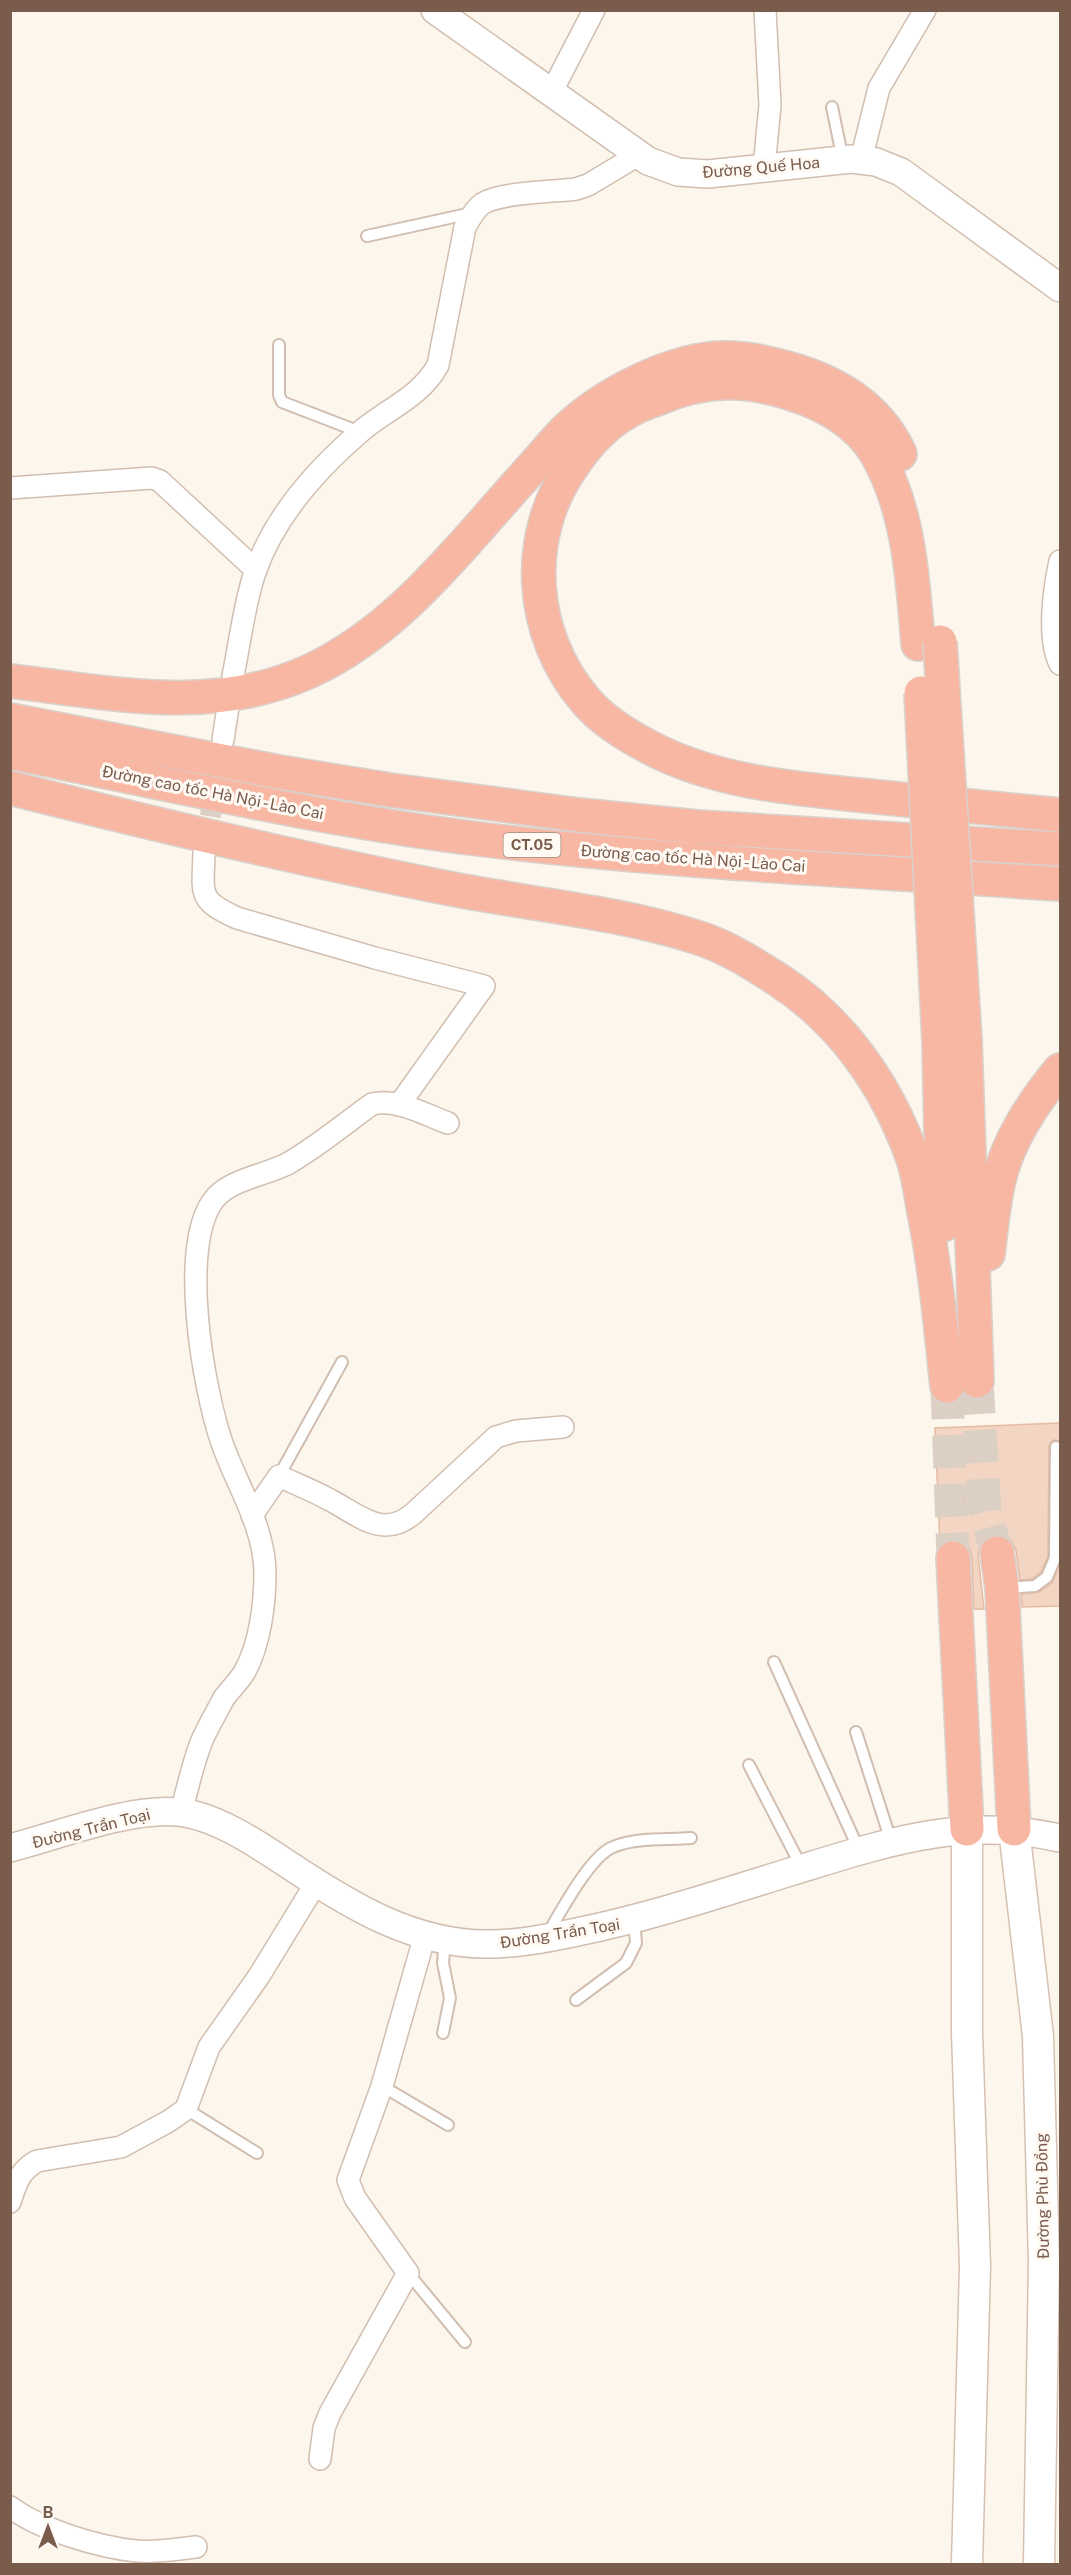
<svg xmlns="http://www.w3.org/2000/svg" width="1071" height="2575" viewBox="0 0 1071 2575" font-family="'Public Sans',sans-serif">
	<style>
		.building { fill: #f3d5c3; stroke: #e6bba3; stroke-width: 1.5 }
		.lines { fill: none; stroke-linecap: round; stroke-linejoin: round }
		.minor-tunnel { stroke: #dcd0c4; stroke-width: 21; stroke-dasharray: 21 10; stroke-linecap: butt }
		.motorway-tunnel { stroke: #dcd0c4; stroke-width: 33; stroke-dasharray: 33 16; stroke-linecap: butt }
		.service-casing { stroke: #d1beb0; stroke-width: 14 }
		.minor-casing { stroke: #d1beb0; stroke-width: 24 }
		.tertiary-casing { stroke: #d1beb0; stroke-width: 30 }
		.secondary-casing { stroke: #d6c0b0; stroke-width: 33 }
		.motorway-casing { stroke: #dad1cd; stroke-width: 36 }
		.service { stroke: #fff; stroke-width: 10 }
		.minor { stroke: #fff; stroke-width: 21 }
		.tertiary { stroke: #fff; stroke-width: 27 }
		.secondary { stroke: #fff; stroke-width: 30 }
		.motorway { stroke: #f7b7a3; stroke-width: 33 }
		.motorway-bridge-casing { stroke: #dad1cd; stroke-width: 36; stroke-linecap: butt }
		.motorway-bridge { stroke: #f7b7a3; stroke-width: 33 }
		.labels { text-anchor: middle; stroke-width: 6; stroke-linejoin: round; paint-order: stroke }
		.shield { fill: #fffaf3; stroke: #a28b7f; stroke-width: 1.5 }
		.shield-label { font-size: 15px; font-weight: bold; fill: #7a5c4d }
		.street-label { font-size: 16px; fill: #7a5c4d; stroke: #fffaf3 }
	</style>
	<rect width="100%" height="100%" fill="#fdf6ec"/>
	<g class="building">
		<path d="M1060,1423V1441L1053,1440L1049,1446L1048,1556L1041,1572L1032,1579L1020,1580L1016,1550L1011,1541L1004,1536L995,1534L986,1538L980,1546L978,1555L984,1609H974L972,1557L969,1548L962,1542L953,1539L940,1545L935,1428Z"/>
		<path d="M1060,1564V1606L1022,1607L1021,1594L1039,1592L1052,1583Z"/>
	</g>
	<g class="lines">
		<path class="minor-tunnel" d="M205,847L216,783"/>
		<g class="motorway-tunnel">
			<path d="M977,1381L985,1511L997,1553"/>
			<path d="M947,1386L953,1558"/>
		</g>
		<g class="service-casing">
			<g id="service">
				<path d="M832,107L843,160"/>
				<path d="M367,236L472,213"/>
				<path d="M279,345V395L282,402L360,432"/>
				<path d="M279,1476L342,1362"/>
				<path d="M1006,1588L1035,1586L1047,1577L1055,1558L1056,1447"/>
				<path d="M774,1662L859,1850"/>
				<path d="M856,1732L891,1841"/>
				<path d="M749,1765L802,1868"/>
				<path d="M547,1935C560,1913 590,1856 613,1847C635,1837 667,1840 691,1838"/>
				<path d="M576,2000L626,1963L636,1943L634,1920"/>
				<path d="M443,2033L450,1998L443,1963L445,1939"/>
				<path d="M382,2086L448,2125"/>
				<path d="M186,2109L257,2153"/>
				<path d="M408,2273L465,2342"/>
			</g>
		</g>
		<g class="minor-casing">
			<g id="minor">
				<path d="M551,93L594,10"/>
				<path d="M861,160L879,88L925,10"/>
				<path d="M764,168L770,105L765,10"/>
				<path d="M10,488L152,478L160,481L256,570"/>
				<path d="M1060,561C1054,589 1047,638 1060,664"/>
				<path d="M233,676C240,642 244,605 255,572C274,518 316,470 359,433C385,410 421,397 438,365L465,227C470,219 474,210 482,204C499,192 554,192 576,189L588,185L638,155"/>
				<path d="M223,740L228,707"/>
				<path d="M204,853C203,894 197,900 237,918L375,958L484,986L399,1105"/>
				<path d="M252,1515L279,1476C296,1484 314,1491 330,1500C359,1515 383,1540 414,1513L496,1437L516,1431L563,1427"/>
				<path d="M181,1812C188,1788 193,1761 203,1738C209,1725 217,1711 224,1698C230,1690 238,1682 244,1673C260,1645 265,1604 265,1572C264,1525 237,1486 222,1443C204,1392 176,1239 217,1196C234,1179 265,1175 287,1164C317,1147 344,1124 372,1104C397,1098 426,1115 448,1123"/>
				<path d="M10,2202C16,2184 19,2171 37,2161L121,2147L169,2121L186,2109L209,2047L259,1976L316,1883"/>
				<path d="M320,2459L324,2428L330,2413L408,2273L355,2198L348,2180L382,2086L425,1935"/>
				<path d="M10,2507C41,2530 98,2547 136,2551C156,2553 176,2549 196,2547"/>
			</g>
		</g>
		<g class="tertiary-casing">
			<g id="tertiary">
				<path d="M435,10L648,161L678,172L708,174L851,159L876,162L901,172L1060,288"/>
				<path d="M10,1848C60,1835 128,1808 177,1812C216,1815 260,1846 292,1867C351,1906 415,1945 489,1944C519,1944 548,1938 577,1932C650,1917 719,1894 790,1872C885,1843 960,1816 1060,1838"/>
			</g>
		</g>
		<g class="secondary-casing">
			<g id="secondary">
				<path d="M1014,1829L1038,2036L1044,2262L1039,2564"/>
				<path d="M967,2564L975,2266L967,2033V1829"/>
			</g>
		</g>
		<g class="motorway-casing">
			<g id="motorway">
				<path d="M918,644C913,580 909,509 876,453C858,423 825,404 792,394C745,378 705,379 659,398C649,402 638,405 629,411C606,423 587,444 573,465C522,536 529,635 586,701C603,721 626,735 649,747C718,784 801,789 878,797C939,803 1000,809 1060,815"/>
				<path d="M10,681C113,693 212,716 310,671C401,629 464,542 530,470C543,456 555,440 569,427C606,393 674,358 725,358C750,358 773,364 797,371C842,385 880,410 900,454"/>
				<path d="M10,720L279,772L390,790L579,815L697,827L1060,849"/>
				<path d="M10,752C169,784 327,821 487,840C677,863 869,871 1060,884"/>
				<path d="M10,788C157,825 304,860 452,889C535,905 619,912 699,938C727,947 752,963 777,979C841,1020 886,1084 912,1156C919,1175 921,1197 925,1217C936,1273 941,1329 947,1386"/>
				<path d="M965,1040L977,1381"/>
				<path d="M939,1041L943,1225"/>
				<path d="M988,1254C991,1231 993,1207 998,1184C1007,1141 1033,1103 1060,1070"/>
				<path d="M997,1553L1002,1588L1014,1829"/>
				<path d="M953,1558L967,1829"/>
			</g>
		</g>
		<use href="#service" class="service"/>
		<use href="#minor" class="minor"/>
		<use href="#tertiary" class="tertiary"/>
		<use href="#secondary" class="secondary"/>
		<use href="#motorway" class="motorway"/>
		<g class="motorway-bridge-casing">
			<g id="motorway-bridge">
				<path d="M940,642L965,1040"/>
				<path d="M921,693L939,1041"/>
			</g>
		</g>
		<use href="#motorway-bridge" class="motorway-bridge"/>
	</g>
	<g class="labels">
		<rect class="shield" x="503.5" y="833" width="57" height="24" rx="4.5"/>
		<g class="shield-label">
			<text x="532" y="850">CT.05</text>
		</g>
		<g class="street-label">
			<text transform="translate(761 167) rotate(-5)" y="6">Đường Quế Hoa</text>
			<text transform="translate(213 792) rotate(11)" y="6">Đường cao tốc Hà Nội - Lào Cai</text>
			<text transform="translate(693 858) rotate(4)" y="6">Đường cao tốc Hà Nội - Lào Cai</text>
			<text transform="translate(91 1828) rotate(-14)" y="6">Đường Trần Toại</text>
			<text transform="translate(560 1933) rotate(-9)" y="6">Đường Trần Toại</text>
			<text transform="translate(1042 2196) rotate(-91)" y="6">Đường Phù Đổng</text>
		</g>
	</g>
	<rect width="1071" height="2575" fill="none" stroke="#7a5c4d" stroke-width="24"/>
	<g transform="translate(48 2527)" stroke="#fffaf3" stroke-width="4.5" paint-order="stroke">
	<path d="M0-4.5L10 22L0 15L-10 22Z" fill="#7a5c4d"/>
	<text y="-9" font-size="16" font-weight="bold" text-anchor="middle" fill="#7a5c4d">B</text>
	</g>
</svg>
